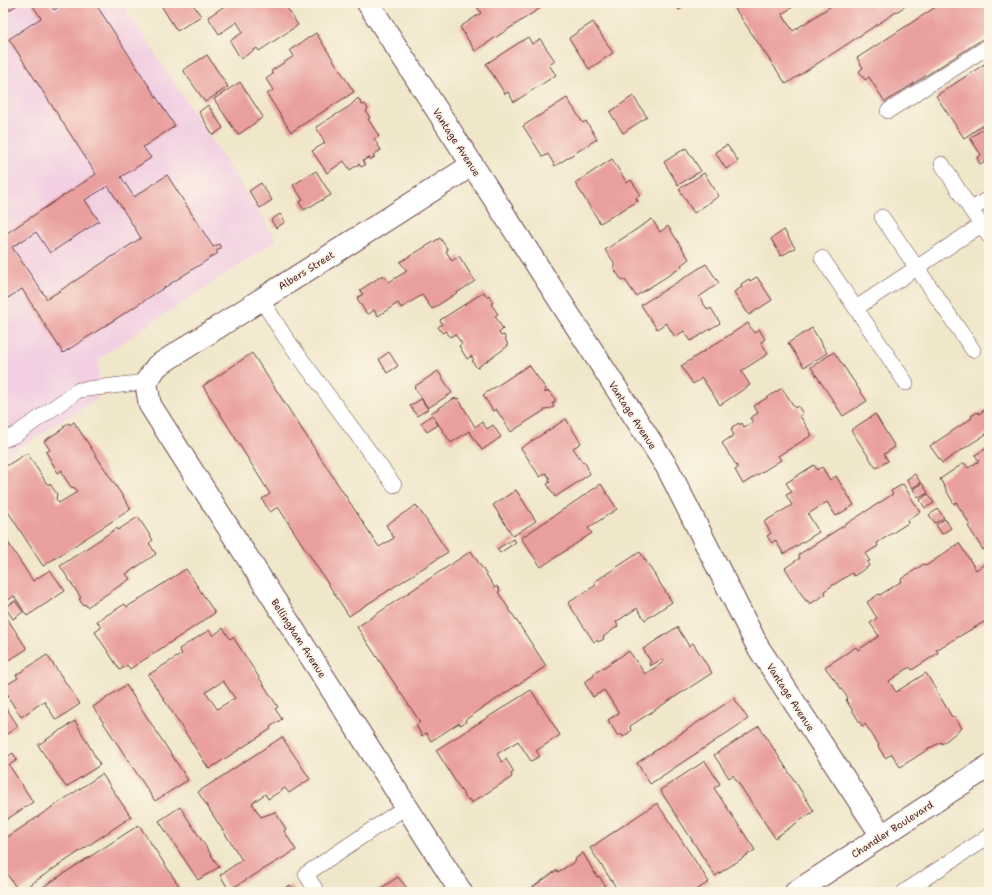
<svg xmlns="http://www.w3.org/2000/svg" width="992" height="895" viewBox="0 0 992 895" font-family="'Shantell Sans',sans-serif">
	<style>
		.built { fill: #f2cfe2 }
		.building { fill: #e99f9e; fill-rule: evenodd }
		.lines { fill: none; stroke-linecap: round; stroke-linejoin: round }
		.service-casing { stroke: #633d43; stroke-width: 16 }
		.minor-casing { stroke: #633d43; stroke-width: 24 }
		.tertiary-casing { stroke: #633d43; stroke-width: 24 }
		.service { stroke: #fff; stroke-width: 15 }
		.minor { stroke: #fff; stroke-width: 22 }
		.tertiary { stroke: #fff; stroke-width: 22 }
		.labels { text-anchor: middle; stroke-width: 3.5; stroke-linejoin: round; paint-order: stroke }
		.street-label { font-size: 10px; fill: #4a1f2b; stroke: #fcf5e5 }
	</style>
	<rect width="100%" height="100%" fill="#fcf5e5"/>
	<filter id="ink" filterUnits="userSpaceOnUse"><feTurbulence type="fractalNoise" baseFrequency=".025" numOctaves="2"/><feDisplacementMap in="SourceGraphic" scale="8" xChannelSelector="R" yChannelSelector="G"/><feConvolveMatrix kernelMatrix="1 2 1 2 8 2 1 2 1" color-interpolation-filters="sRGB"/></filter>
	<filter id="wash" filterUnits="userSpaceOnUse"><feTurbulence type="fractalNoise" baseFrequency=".012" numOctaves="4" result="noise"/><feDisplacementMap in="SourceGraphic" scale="16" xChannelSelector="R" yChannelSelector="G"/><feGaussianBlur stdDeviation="0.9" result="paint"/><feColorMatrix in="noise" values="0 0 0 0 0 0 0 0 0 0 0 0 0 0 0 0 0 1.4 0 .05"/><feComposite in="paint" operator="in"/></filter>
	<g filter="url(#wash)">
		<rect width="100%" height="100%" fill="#f0e7ca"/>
		<path class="built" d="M3,3H122L277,240L99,358L98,398L3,458Z"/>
		<g id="blocks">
			<g class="building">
				<path d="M3,3H20L3,14Z"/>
				<path d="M31,3H49L54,10L64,3H95L175,126L143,147L151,158L121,177L134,197L167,175L213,247L219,244L221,248L216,251L218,253L63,353L22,289L3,301V233L4,235L96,174L9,39L41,18ZM108,186L141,238L47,299L12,247L36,232L50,253L99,221L85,200Z"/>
				<path d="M168,3H192L201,16L177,31L162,7Z"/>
				<path d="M229,3H284L298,25L259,51L257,48L241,59L230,41L243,32L237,22L219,34L208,17Z"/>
				<path d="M475,3H548L475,51L460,27L481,13Z"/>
				<path d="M674,3H689L679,10Z"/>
				<path d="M731,3H799L782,14L793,31L836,3H910L786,84Z"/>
				<path d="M942,3H989V35L885,102L869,77L865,80L859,71L863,68L857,58Z"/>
				<path d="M593,22L613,53L589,69L569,38Z"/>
				<path d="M316,33L354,92L291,132L267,94L273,90L266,79L273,74L271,71L294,56L290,50Z"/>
				<path d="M528,37L532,44L540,39L555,61L549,65L556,75L514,102L508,92L505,94L486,64Z"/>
				<path d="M207,55L228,87L205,102L183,70Z"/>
				<path d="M989,61V121L964,138L936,96Z"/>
				<path d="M240,82L263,117L238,135L214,99Z"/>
				<path d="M633,96L647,117L623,133L610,112Z"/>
				<path d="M358,98L362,105L365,104L368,109L366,111L370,118L368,119L379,136L374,139L381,150L373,155L375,157L370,160L369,157L363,161L365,165L361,167L359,164L350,170L344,161L327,173L312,151L325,143L316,127L350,106Z"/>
				<path d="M567,98L583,123L586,121L597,139L555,166L548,154L543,157L523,126Z"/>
				<path d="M208,105L223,128L213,135L199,112Z"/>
				<path d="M989,125V167L985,161L980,164L977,158L981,155L970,138Z"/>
				<path d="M727,145L738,161L726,169L715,152Z"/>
				<path d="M686,148L701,171L678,185L664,162Z"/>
				<path d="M612,159L627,183L631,180L641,195L636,198L638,201L600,223L575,183Z"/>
				<path d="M316,171L331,195L304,210L299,202L303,200L293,185Z"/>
				<path d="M704,173L719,196L694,213L679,189Z"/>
				<path d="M261,183L272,200L260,208L249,191Z"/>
				<path d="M280,214L285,222L276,228L271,220Z"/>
				<path d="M652,219L660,232L668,226L689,259L681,265L682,267L636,296L626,281L621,279L614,269V262L605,250Z"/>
				<path d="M784,230L795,248L781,256L771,239Z"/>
				<path d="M440,238L448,250L446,251L452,261L459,256L475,281L432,309L422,295L401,308L398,303L378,316L374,310L369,314L366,313L357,298L363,294L360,290L383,275L389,282L407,271L400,262Z"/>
				<path d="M706,264L719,283L699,297L708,310L711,308L720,323L691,341L684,331L675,337L666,323L657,329L641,305Z"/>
				<path d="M757,277L772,300L749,315L734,292L742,287L741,284L749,279L750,281Z"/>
				<path d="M484,292L487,297L489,295L493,303L491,304L498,314L495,316L503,329L499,333L501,336L504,335L508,346L477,368L472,361L474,360L471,356L467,359L459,346L462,344L455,334L450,337L446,331L442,333L438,327L442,324L440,320Z"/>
				<path d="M748,323L754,333L759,329L765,339L761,342L768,354L741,371L750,385L720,405L702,378L693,384L681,366Z"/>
				<path d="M812,328L827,353L804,367L788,343Z"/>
				<path d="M389,352L398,366L387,373L379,359Z"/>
				<path d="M834,352L867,401L843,416L811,367Z"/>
				<path d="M252,353L379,547L394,538L386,525L416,505L448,552L349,616L278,507L270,512L262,499L270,494L203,386Z"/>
				<path d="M529,365L546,389L544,391L545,393L546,391L550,392L555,399V403H552L554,407L549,409L548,408L511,432L496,409L493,411L483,395Z"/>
				<path d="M438,371L452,393L428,408L414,387Z"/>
				<path d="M782,388L795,408L798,406L803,414L800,416L812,435L778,456L781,460L743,484L735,470L738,468L722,443L734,435L731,430L733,429L732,427L739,423L740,425L742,423L744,427L753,422L750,418L758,413L754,406Z"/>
				<path d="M455,398L456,399L458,398L475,427L482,422L487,429L493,425L501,437L482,450L469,431L451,443L431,413Z"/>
				<path d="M421,399L428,409L417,416L410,406Z"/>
				<path d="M989,407V432L942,463L930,446L972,418L971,416L978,412L979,414Z"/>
				<path d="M875,414L895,447L884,454L888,461L876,468L851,430Z"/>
				<path d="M432,415L438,425L427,432L421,423Z"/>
				<path d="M566,419L581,443L573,448L583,463L585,462L590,474L555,497L547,484L550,482L548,480L550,479L546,473L540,477L521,448Z"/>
				<path d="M74,422L131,509L43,566L3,504V468L27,453L47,484H50L57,494L56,499L59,503L77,492L75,488L71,487L63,475L62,470L58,473L46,452L50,450L44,441L64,428L63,426L69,423L70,425Z"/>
				<path d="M987,448H989V554L985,548L983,550L968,526L970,525L956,502L954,504L940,479L964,463L968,468L979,461L975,455Z"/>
				<path d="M814,465L817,470L822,467L830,480L836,476L854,505L836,516L827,502L808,514L819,532L784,554L775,540L772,543L767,536L771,533L764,522L792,505L786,495L792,492L786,483Z"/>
				<path d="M915,474L921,483L912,488L907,479Z"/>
				<path d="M922,483L928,493L919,498L913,489Z"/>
				<path d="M601,484L617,509L588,528L592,533L541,567L521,538Z"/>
				<path d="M903,484L920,512L907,520L908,523L877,543L878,546L865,554L870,561L867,562L869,566L854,576L852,573L824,591L826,594L810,604L808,601H806L785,568L800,558L798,555L893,494L891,491Z"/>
				<path d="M516,490L536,521L513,536L493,505Z"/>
				<path d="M928,494L934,503L925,508L920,500Z"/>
				<path d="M938,509L944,518L935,523L929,515Z"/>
				<path d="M138,517L153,540L149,543L156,554L126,574L130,579L87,607L85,604L83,605L79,599L81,598L60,566L117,528L118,530Z"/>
				<path d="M945,519L951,528L942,534L936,525Z"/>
				<path d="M3,535L33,581L50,570L65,591L27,616L14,596L3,604Z"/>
				<path d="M513,539L516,542L500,553L497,549Z"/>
				<path d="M959,543L976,570L989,561V619L936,650L938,653L912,670L910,667L889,681L896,692L926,673L952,717L954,716L962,728L942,744L941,742L932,747L900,767L892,754L885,758L878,746L879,745L865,724L862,726L846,700L848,698L825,667L856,647L858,650L879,636L870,623L877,618L867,602L879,594L880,595L902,581L901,579L924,564L926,566Z"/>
				<path d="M471,551L495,588L497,586L500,591L498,592L546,666L465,720L466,722L460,725L459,723L431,741L426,733L422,736L416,725L420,722L357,627Z"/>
				<path d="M640,552L672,602L645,620L637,608L616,622L618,626L603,637L604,639L598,642L597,640L594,642L568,603L596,585L594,582Z"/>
				<path d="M186,569L215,613L130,669L127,665L120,670L95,632L101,628L97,621L125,604L127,607Z"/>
				<path d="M15,601L23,612L13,619L5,607Z"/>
				<path d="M3,612L27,649L3,664Z"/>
				<path d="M677,627L689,646L693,643L712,673L630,726L631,731L623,737L621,734L618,736L608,720L619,713L604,690L593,697L584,682L594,676L593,674L629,651L645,674L664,662L662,659L650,666L649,664L651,662L643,649Z"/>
				<path d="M223,628L230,639L233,637L278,707L275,709L282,719L270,727L271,729L209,769L148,675L182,654L179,649L209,630L213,636ZM223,681L235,698L217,709L206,692Z"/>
				<path d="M47,655L80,704L56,720L44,701L21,717L8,697L9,696L3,687L18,678L16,675Z"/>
				<path d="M126,685L188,780L155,801L93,707Z"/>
				<path d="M531,690L560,735L536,751L540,756L531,761L518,741L497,754L502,762L506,759L514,772L511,774L512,777L471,803L469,799L467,800L436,750Z"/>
				<path d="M734,698L748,719L650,784L637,763Z"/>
				<path d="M3,703L18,726L4,736L6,739L3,741Z"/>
				<path d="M75,721L100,765L66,787L38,745Z"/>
				<path d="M759,726L814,811L775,838L733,775L729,778L714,755Z"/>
				<path d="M282,737L310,779L289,793L285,788L268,799L265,794L252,803L261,817L275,812L286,829L284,831L296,850L229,890L220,875L242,860L198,792Z"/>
				<path d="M13,753L17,760L9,765L33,802L3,822V763L5,761L4,759Z"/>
				<path d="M705,761L720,784L714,788L755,850L715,876L660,790Z"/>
				<path d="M102,774L131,817L19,892L3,868V840Z"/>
				<path d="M657,803L709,882L693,892H619L590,848Z"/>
				<path d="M180,807L219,867L198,880L159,821Z"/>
				<path d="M139,825L183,892H40L44,889L43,887Z"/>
				<path d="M583,853L597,877L599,876L609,892H526L557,870L558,872L576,861L575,859Z"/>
				<path d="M398,877L410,892H375Z"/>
				<path d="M290,885L295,892H279Z"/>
			</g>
		</g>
	</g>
	<g filter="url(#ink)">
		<use href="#blocks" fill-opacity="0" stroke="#633d43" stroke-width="1"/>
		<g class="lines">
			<g class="service-casing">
				<g id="service">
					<path d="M888,111L989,46"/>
					<path d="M942,164L971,210"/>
					<path d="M989,198L971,210L989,236"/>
					<path d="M882,217L973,350"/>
					<path d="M822,258L906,383"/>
					<path d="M261,299L285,337L394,485"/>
					<path d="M856,308L981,225"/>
					<path d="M3,440L15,435L79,390L146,382"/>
					<path d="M317,892L306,874L407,806"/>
					<path d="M904,892L989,836"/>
				</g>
			</g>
			<g class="minor-casing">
				<g id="minor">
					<path d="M368,3L667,467L758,647L882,836"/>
					<path d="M461,892L150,405L146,382L157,366L472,165"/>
				</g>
			</g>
			<g class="tertiary-casing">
				<path id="tertiary" d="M796,892L989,766"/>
			</g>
			<use href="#service" class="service"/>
			<use href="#minor" class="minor"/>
			<use href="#tertiary" class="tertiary"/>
		</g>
	</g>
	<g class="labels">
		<g class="street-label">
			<text transform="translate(457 142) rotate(57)" y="4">Vantage Avenue</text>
			<text transform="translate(306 270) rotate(-32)" y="4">Albers Street</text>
			<text transform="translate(633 415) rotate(57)" y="4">Vantage Avenue</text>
			<text transform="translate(299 638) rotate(57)" y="4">Bellingham Avenue</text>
			<text transform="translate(791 697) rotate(57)" y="4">Vantage Avenue</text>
			<text transform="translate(892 829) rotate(-33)" y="4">Chandler Boulevard</text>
		</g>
	</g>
	<rect width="992" height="895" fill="none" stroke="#fcf5e5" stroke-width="16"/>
</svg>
